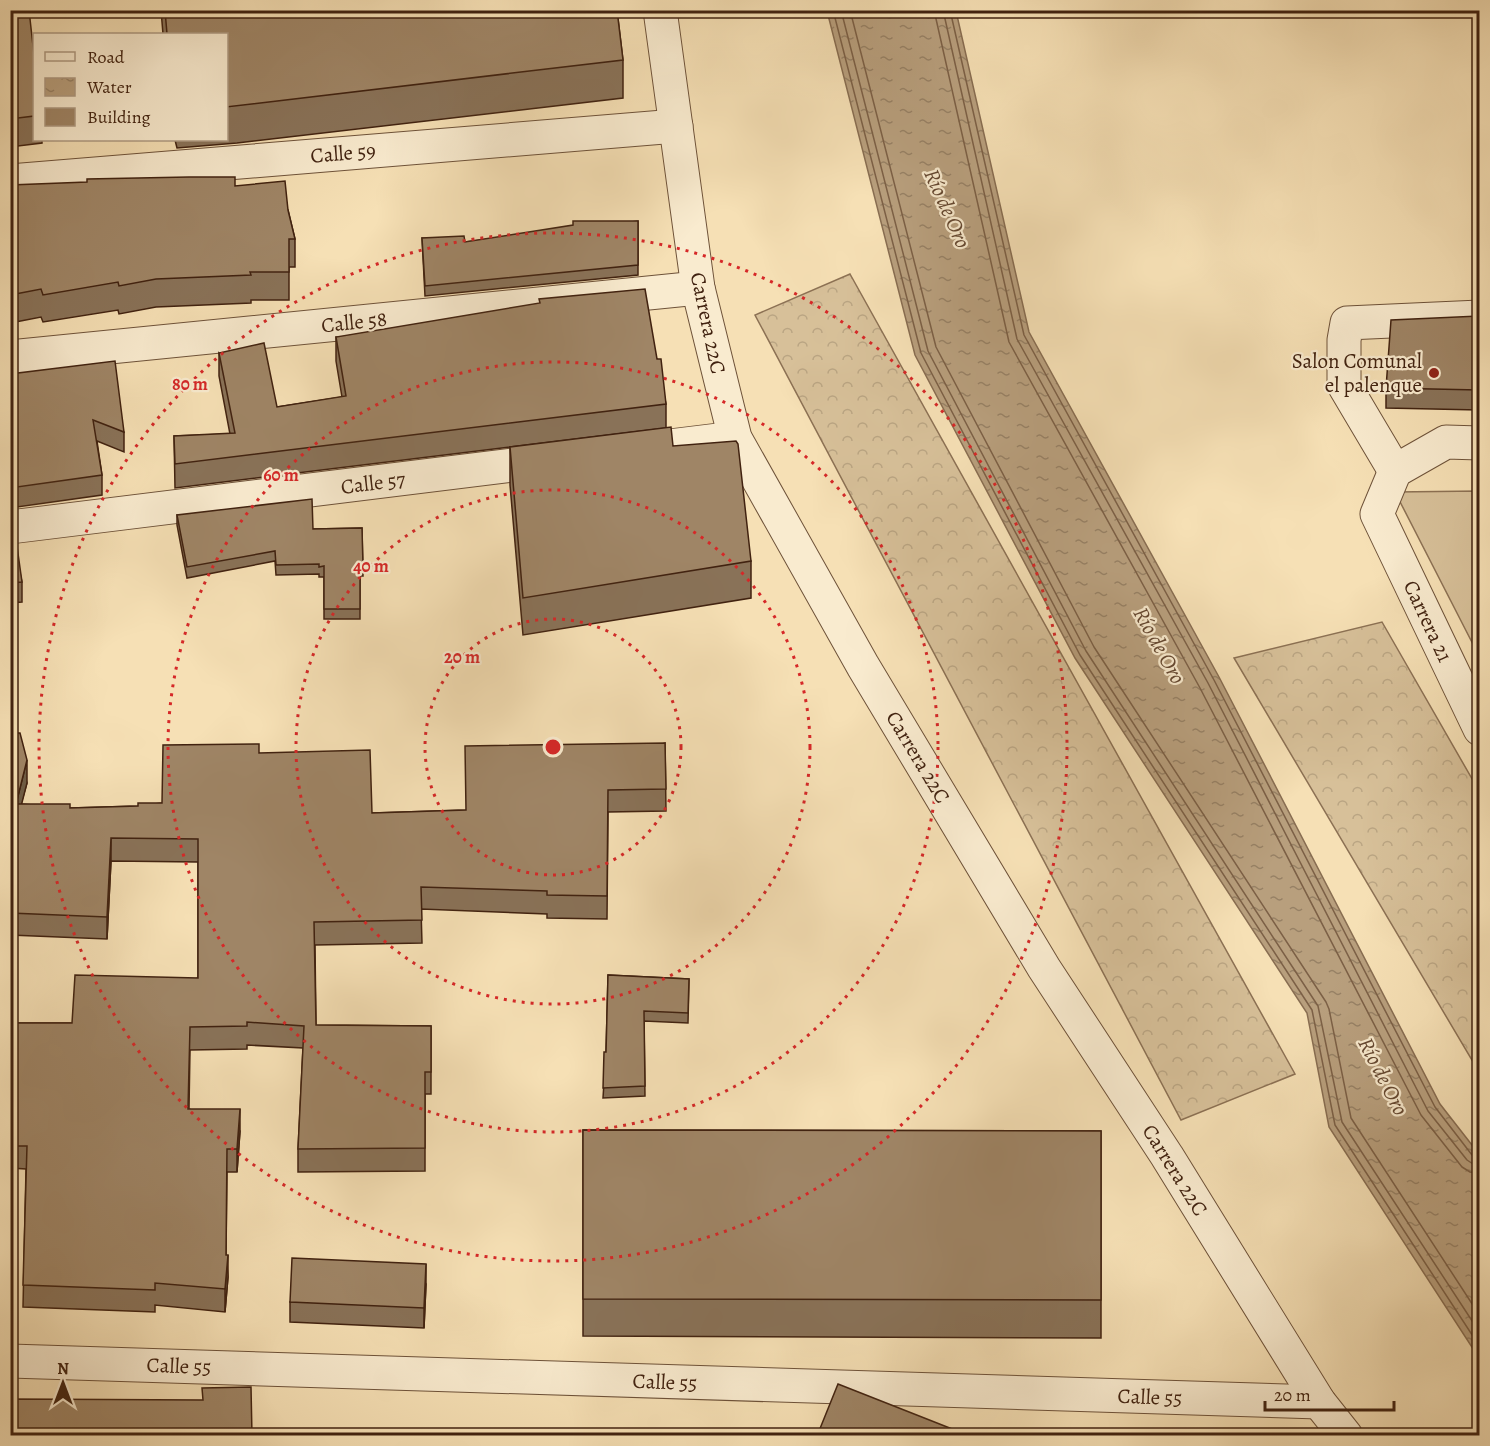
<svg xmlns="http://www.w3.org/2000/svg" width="1490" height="1446" viewBox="0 0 1490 1446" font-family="Alegreya,serif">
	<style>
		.forest { fill: url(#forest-crowns); stroke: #8c7154; stroke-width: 1.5 }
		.garden { fill: #d7c099; stroke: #8c7154; stroke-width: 1.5 }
		.water { fill: url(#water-ripples); stroke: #886d51; stroke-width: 1.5 }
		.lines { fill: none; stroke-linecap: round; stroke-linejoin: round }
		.shore { stroke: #7c6046; stroke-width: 1.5 }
		.minor-casing { stroke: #6e5239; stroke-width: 35 }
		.minor { stroke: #f9ebcf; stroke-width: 33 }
		.wall { fill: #897258; stroke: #412210; stroke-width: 1.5 }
		.shaded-wall { fill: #6f5d47; stroke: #412210; stroke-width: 1.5 }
		.building { fill: #9f8566; stroke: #412210; stroke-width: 1.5 }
		.ring { fill: none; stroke: #d62828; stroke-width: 3; stroke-dasharray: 3 6 }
		.poi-dot { fill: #8f2418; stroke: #f9ebcf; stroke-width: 2 }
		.labels { text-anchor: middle; stroke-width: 4.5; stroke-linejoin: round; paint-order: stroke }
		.street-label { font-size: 21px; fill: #412210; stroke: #f9ebcf }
		.poi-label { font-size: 21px; fill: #412210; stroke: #f9ebcf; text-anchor: end }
		.water-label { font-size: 22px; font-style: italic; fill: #654831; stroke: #f9ebcf }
		.centre { fill: #d62828; stroke: #f9ebcf; stroke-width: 3 }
		.ring-label { font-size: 18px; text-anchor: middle; font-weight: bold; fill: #d62828; stroke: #f9ebcf; stroke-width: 4.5; stroke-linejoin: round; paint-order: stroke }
	</style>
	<defs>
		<pattern id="forest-crowns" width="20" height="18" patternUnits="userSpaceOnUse" patternTransform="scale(1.5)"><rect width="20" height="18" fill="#d7c099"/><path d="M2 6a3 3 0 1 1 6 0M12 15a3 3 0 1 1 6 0" fill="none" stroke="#baa583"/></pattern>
		<pattern id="water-ripples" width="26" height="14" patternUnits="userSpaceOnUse" patternTransform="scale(1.5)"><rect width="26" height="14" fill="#b89f7d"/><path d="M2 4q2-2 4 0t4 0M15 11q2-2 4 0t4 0" fill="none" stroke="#978165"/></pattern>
	</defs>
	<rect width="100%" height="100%" fill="#f6e0b5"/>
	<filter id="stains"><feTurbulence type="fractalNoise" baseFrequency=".00333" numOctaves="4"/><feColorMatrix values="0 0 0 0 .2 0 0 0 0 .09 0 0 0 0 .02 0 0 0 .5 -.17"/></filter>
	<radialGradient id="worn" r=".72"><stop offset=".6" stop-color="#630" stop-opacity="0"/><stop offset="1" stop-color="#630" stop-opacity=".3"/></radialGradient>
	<g class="forest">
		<path d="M850,274L1295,1074L1181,1120L755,315Z"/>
		<path d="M1382,622L1479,791V1072L1234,658Z"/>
	</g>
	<path class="garden" d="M1479,491V656L1395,492Z"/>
	<path class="water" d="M827,11H956L1029,332L1219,677L1440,1104L1479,1154V1358L1329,1127L1307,1013L1075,658L915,355Z"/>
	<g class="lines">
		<g class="shore">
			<path d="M833,10L921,353L1080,655L1312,1010L1335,1125L1480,1347"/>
			<path d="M841,10L928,351L1086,651L1318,1006L1342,1122L1480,1333"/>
			<path d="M850,10L936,347L1094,647L1326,1002L1329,1009L1351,1118L1480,1316"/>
			<path d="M934,10L1009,342L1200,688L1421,1115L1462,1167L1470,1172L1480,1174"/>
			<path d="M943,10L1017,339L1208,683L1428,1111L1467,1160L1473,1164L1480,1165"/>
			<path d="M950,10L1024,335L1214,680L1435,1107L1472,1155L1480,1157"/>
		</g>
		<g class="minor-casing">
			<g id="minor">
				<path d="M660,10L698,288L735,438L863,666L1044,968L1167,1156L1319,1402L1346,1436"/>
				<path d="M10,181L676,126"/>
				<path d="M10,357L698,288"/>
				<path d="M1480,443L1446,442L1395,471L1377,514L1480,729"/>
				<path d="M629,451L735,438"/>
				<path d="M1395,471L1344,385V340L1347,323L1480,317"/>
				<path d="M10,527L554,460"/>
				<path d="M10,1361L1319,1402"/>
			</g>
		</g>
		<use href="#minor" class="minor"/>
	</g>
	<g class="wall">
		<path d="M10,10L34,55V140H42V143L10,147Z"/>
		<path d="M161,10H617L623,60V98L237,143L177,148L175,140H226V34H163Z"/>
		<path d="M10,185L235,186L288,210L295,239V267H289V300H251V303L156,307L119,314L118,310L43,322L41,317L10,323Z"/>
		<path d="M638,221V275L425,296L422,238L465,242Z"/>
		<path d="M1479,316V410L1386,408V388Z"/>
		<path d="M336,337L657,359L666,404V428L175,488L174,436L230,434L219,376V353L277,407L342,397L336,361Z"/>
		<path d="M10,374L124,432V452L97,441L102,475V495L10,508Z"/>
		<path d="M673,446L751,561V598L523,635L510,485V447Z"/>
		<path d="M177,515L313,529L362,528L363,576H360V619H324V577H319V574L276,575L275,561L187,578L177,525Z"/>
		<path d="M10,525L22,582V602L10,603Z"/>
		<path d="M10,733L27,783L21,804L70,808L138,806L162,803L259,753L372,813L466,810L665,743L666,811L608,812L607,919L547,918V914L421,909L422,943L315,945L316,1025L431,1026V1094H425V1171L298,1172V1149L303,1048L247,1045V1049L190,1050L189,1109L240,1131L237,1172H227L226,1255L228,1277L225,1312L155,1305V1312L23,1307L26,1169L10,1168V1023H72L198,978V862L111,861L107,939L10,935Z"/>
		<path d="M608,975L689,979L688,1023L644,1021L645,1096L603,1098L606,1052Z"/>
		<path d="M583,1130L1101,1131V1338L583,1336Z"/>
		<path d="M426,1284L424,1328L290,1322V1302Z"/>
	</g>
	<g class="shaded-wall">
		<path d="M27,760V783L16,826V804Z"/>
		<path d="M111,838V861L107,939V917Z"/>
		<path d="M240,1109V1131L237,1172V1149Z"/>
		<path d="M228,1255V1277L225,1312V1289Z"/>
		<path d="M426,1264V1284L424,1328V1308Z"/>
	</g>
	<g class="building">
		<path d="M10,10H29L34,55V116L10,119Z"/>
		<path d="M165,10H617L623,60L226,107V34H167Z"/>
		<path d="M189,177H235V186L285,181L288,210L295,239H289V272H250L251,275L156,279L119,286L118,282L43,295L41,289L10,295V185L87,182V179Z"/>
		<path d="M573,221H638V265L425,286L422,238L464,236L465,242L573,225Z"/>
		<path d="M645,289L657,359H661L666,404L175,464L174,436L235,433L219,353L264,343L277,407L346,396L336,337L540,303L539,299Z"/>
		<path d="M1479,316V390L1386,388L1391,320Z"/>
		<path d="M115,361L124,432L93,420L102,475L10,488V374Z"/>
		<path d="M671,427L673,446L736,441L738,444L751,561L523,598L510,447Z"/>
		<path d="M312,499L313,529L362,528L363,566H360V609H324V566L319,567V564L276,565L275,551L187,567L177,515Z"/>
		<path d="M10,525H14L22,582L10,583Z"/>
		<path d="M10,733H20L27,760L16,804H70V808L138,806V803H162L163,745L259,744V753L370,750L372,813L466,810L465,746L665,743L666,789L608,790L607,896L547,895V891L421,887L422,920L314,922L316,1025L431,1026V1072H425V1148L298,1149L304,1026L247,1022V1026L190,1027L188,1109H240L237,1149H227L226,1255H228L225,1289L155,1283V1290L23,1285L27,1146H10V1023H72L75,975L198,978V839L111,838L107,917L10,913Z"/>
		<path d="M608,975L689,979L688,1013L644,1011L645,1086L603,1088L604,1052H606Z"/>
		<path d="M583,1130L1101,1131V1300L583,1299Z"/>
		<path d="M292,1258L426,1264L424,1308L290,1302Z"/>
		<path d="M838,1384L970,1436H817Z"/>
		<path d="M251,1387L252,1436H10V1399L203,1400L202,1388Z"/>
	</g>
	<g class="ring">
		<circle cx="553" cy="747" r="128"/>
		<circle cx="553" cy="747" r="257"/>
		<circle cx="553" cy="747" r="385"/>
		<circle cx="553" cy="747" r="514"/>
	</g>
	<circle class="poi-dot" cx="1434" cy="373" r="6"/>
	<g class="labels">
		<g class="street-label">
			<text transform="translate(343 153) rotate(-5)" y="7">Calle 59</text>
			<text transform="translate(354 322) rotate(-6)" y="7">Calle 58</text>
			<text transform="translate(708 323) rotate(78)" y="7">Carrera 22C</text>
			<text transform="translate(373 483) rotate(-7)" y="7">Calle 57</text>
			<text transform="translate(1428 621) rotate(65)" y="7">Carrera 21</text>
			<text transform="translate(918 757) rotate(59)" y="7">Carrera 22C</text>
			<text transform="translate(1175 1170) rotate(58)" y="7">Carrera 22C</text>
			<text transform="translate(179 1366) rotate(2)" y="7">Calle 55</text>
			<text transform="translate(665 1382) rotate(2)" y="7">Calle 55</text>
			<text transform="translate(1150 1397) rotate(2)" y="7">Calle 55</text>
		</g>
		<g class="poi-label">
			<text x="1422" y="368">Salon Comunal<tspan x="1422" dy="24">el palenque</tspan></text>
		</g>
		<g class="water-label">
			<text transform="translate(948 208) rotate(66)" y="8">Río de Oro</text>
			<text transform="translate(1160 645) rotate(61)" y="8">Río de Oro</text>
			<text transform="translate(1384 1076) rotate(63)" y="8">Río de Oro</text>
		</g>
	</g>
	<circle cx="553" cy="747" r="9" class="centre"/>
	<g class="ring-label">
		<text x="190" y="390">80 m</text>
		<text x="281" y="481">60 m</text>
		<text x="371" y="572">40 m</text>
		<text x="462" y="663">20 m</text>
	</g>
	<rect width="1490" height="1446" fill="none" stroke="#f6e0b5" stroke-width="36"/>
	<rect x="12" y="12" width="1466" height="1422" fill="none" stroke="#412210" stroke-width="3"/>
	<rect x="18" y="18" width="1454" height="1410" fill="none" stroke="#412210" stroke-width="1.5"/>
	<rect x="33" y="33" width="195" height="108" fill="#f9ebcf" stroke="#af9b83" stroke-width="1.5"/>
	<rect x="45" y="52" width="30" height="9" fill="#f9ebcf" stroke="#af9b83" stroke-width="1.5"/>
	<text x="87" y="63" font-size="18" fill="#412210">Road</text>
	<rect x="45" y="78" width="30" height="18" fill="url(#water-ripples)" stroke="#af9b83" stroke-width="1.5"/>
	<text x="87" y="93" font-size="18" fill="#412210">Water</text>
	<rect x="45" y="108" width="30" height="18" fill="#9f8566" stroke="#af9b83" stroke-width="1.5"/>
	<text x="87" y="123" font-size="18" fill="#412210">Building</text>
	<g transform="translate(63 1383)" stroke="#f9ebcf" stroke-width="4.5" paint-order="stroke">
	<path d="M0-4.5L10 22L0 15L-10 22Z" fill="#412210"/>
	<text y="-9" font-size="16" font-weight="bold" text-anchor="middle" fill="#412210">N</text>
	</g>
	<path d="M1265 1401v9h129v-9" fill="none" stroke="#412210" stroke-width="3"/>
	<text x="1274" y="1401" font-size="18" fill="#412210" stroke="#f9ebcf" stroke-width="4.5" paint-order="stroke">20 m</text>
	<rect width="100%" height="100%" filter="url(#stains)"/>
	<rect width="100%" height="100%" fill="url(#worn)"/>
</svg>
